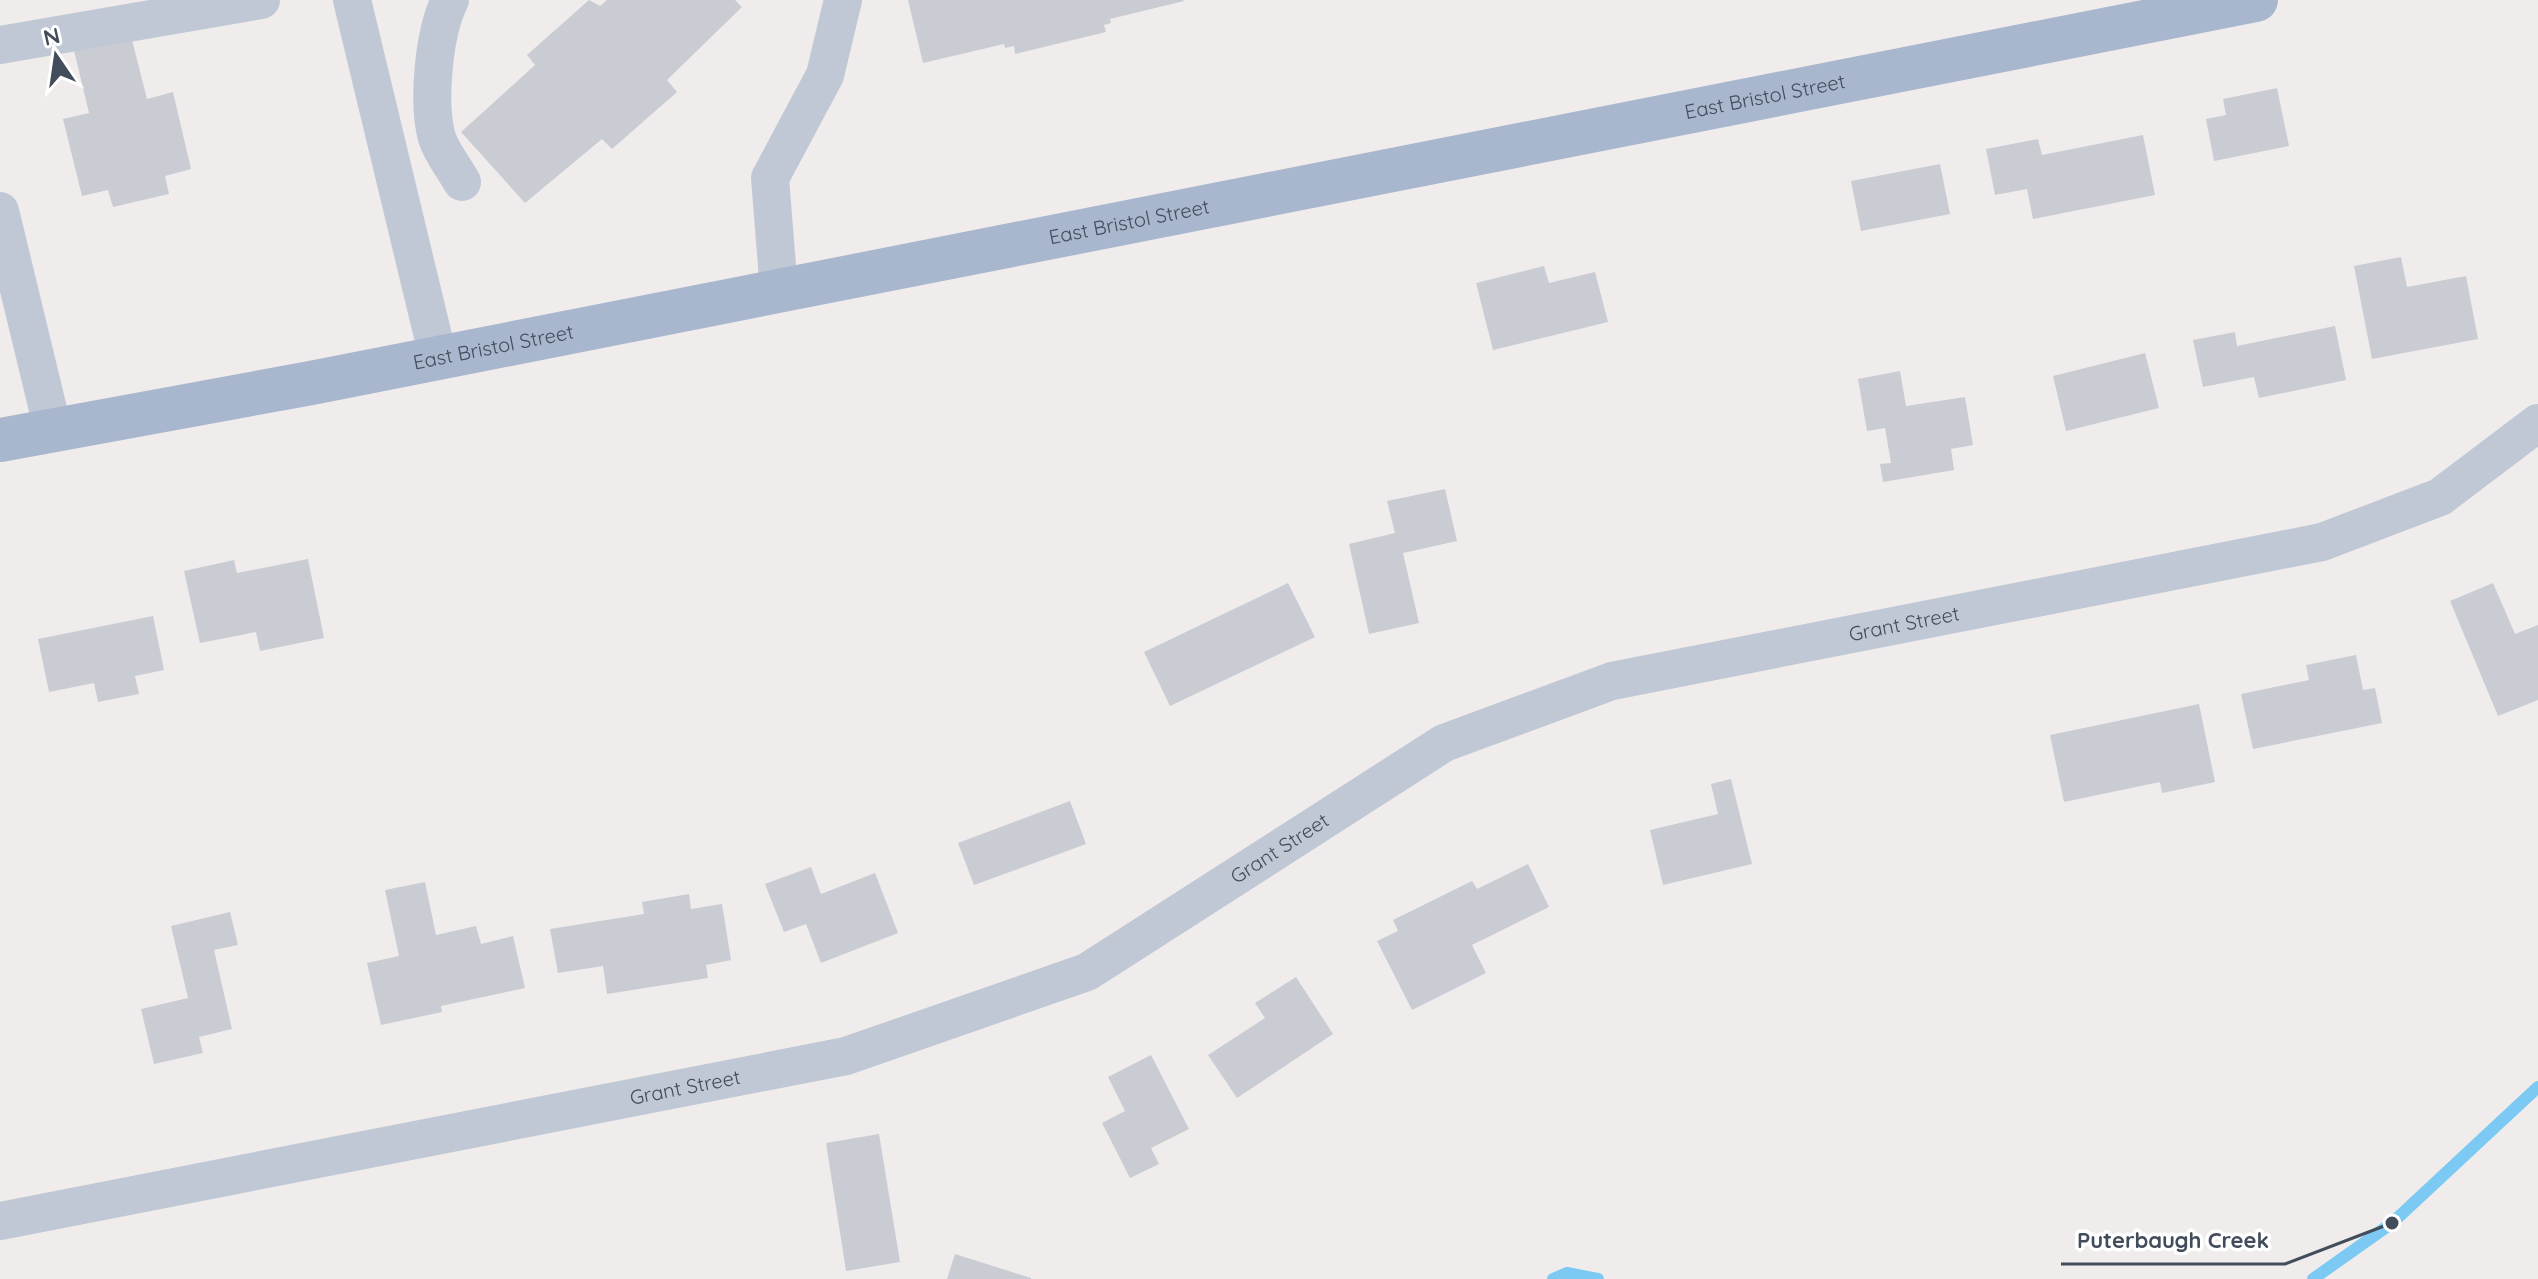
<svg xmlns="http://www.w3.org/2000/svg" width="2538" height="1279" viewBox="0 0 2538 1279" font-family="Quicksand,sans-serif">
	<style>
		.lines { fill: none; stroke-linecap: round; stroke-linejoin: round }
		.stream { stroke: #7ccaf4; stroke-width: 12 }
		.building { fill: #caccd4 }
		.minor { stroke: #c0c8d5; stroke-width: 38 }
		.major { stroke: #a8b6ce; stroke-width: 44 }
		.labels { text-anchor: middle; stroke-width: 7; stroke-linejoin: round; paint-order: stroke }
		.street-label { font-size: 20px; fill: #424c5b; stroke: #fff }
		.leader { fill: none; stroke: #424c5b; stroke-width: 3 }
		.callout-dot { fill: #424c5b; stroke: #fff; stroke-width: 3 }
		.callout-label { font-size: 22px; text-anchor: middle; font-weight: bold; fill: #424c5b; stroke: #fff; stroke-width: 7; stroke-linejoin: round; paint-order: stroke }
	</style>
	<rect width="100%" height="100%" fill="#efeceb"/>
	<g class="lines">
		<g class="stream">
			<path d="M1553,1279L1567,1273L1598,1279"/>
			<path d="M2313,1279L2392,1223L2538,1087"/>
		</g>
	</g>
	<g class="building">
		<path d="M589,0L600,6L607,0H735L742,7L667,80L677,92L612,149L602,139L525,203L461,132L535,65L527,55Z"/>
		<path d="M908,0H1183L1184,1L1110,19L1111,23L1104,25L1106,32L1015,54L1014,46L1005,48L1004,44L923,63Z"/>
		<path d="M129,28L147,99L173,92L191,169L165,176L169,194L113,207L108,190L82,196L63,119L89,113L72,42Z"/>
		<path d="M2277,88L2289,146L2214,161L2206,119L2226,115L2223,99Z"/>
		<path d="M2143,135L2155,195L2033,219L2027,189L1995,195L1986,149L2038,139L2042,155Z"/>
		<path d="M1940,164L1950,214L1861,231L1851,181Z"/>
		<path d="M2401,257L2407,287L2466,276L2478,339L2372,359L2354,266Z"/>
		<path d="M1544,266L1549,283L1595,272L1608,322L1493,350L1476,283Z"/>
		<path d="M2335,326L2346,380L2259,398L2254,377L2203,387L2193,340L2235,332L2237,346Z"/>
		<path d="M2145,353L2159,408L2066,431L2053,376Z"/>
		<path d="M1900,371L1906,406L1965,397L1973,445L1951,449L1954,470L1883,482L1880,464L1891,463L1885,428L1867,431L1858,379Z"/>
		<path d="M1445,489L1457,541L1403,553L1419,623L1369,634L1349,544L1395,533L1387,501Z"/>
		<path d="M308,559L324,638L260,651L256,632L200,643L184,571L234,560L237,573Z"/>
		<path d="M1288,583L1315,637L1170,706L1144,652Z"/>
		<path d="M2493,583L2515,634L2538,625V700L2498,716L2450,601Z"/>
		<path d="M153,616L164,670L135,676L139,694L98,702L94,683L49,692L38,639Z"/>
		<path d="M2356,655L2363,690L2375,688L2382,723L2253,749L2241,694L2309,680L2306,665Z"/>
		<path d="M2199,704L2215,782L2162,793L2160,782L2064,802L2050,735Z"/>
		<path d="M1731,779L1752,864L1663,885L1650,830L1718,814L1711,784Z"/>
		<path d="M1070,801L1086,844L974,885L958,843Z"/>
		<path d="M1528,864L1549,907L1472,945L1486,973L1412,1010L1377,941L1398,931L1393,920L1472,881L1477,889Z"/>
		<path d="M811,867L821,894L875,873L898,933L821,963L806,924L784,932L765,884Z"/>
		<path d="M425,882L436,935L476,926L481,944L513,936L525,988L441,1006L442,1012L381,1025L367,963L399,956L385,890Z"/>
		<path d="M689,894L691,909L722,904L731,960L706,965L708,978L607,994L603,966L558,973L550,929L644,914L642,902Z"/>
		<path d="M230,912L238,945L214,950L232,1029L199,1037L203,1053L154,1064L141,1009L188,998L171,926Z"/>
		<path d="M1296,977L1333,1034L1237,1098L1208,1055L1265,1018L1255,1003Z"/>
		<path d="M1151,1055L1189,1129L1151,1148L1159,1164L1130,1178L1102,1123L1125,1111L1108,1077Z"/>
		<path d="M879,1134L900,1262L846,1271L826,1143Z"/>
		<path d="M955,1254L1031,1278V1279H947Z"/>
	</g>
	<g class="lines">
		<g class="minor">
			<path d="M352,0L438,357"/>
			<path d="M450,0C434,32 427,102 437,138C442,153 454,168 462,182"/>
			<path d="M0,45L261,0"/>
			<path d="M0,211L53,430"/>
			<path d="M779,291L770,178L825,75L843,0"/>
			<path id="s1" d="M0,1221L846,1056L1087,972L1444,743L1612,681L2322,542L2440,497L2538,423"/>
		</g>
		<path class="major" id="s2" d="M0,440L311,383L2256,0"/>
	</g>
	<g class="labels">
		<g class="street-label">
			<text dy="7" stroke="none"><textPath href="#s2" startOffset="1798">East Bristol Street</textPath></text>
			<text dy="7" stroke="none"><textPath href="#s2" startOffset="1150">East Bristol Street</textPath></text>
			<text dy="7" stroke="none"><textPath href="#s2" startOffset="502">East Bristol Street</textPath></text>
			<text dy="7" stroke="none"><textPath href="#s1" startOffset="2018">Grant Street</textPath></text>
			<text dy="7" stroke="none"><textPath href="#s1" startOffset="1346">Grant Street</textPath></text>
			<text dy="7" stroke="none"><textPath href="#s1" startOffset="698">Grant Street</textPath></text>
		</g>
	</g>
	<path class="leader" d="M2392 1223L2285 1264H2061"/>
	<circle class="callout-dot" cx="2392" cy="1223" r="8"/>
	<g class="callout-label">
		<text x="2173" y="1248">Puterbaugh Creek</text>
	</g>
	<g transform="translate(56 56) rotate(347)" stroke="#ffffff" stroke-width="6" paint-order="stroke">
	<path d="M0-6L14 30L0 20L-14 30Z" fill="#424c5b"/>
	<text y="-12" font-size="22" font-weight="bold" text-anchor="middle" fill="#424c5b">N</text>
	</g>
</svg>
